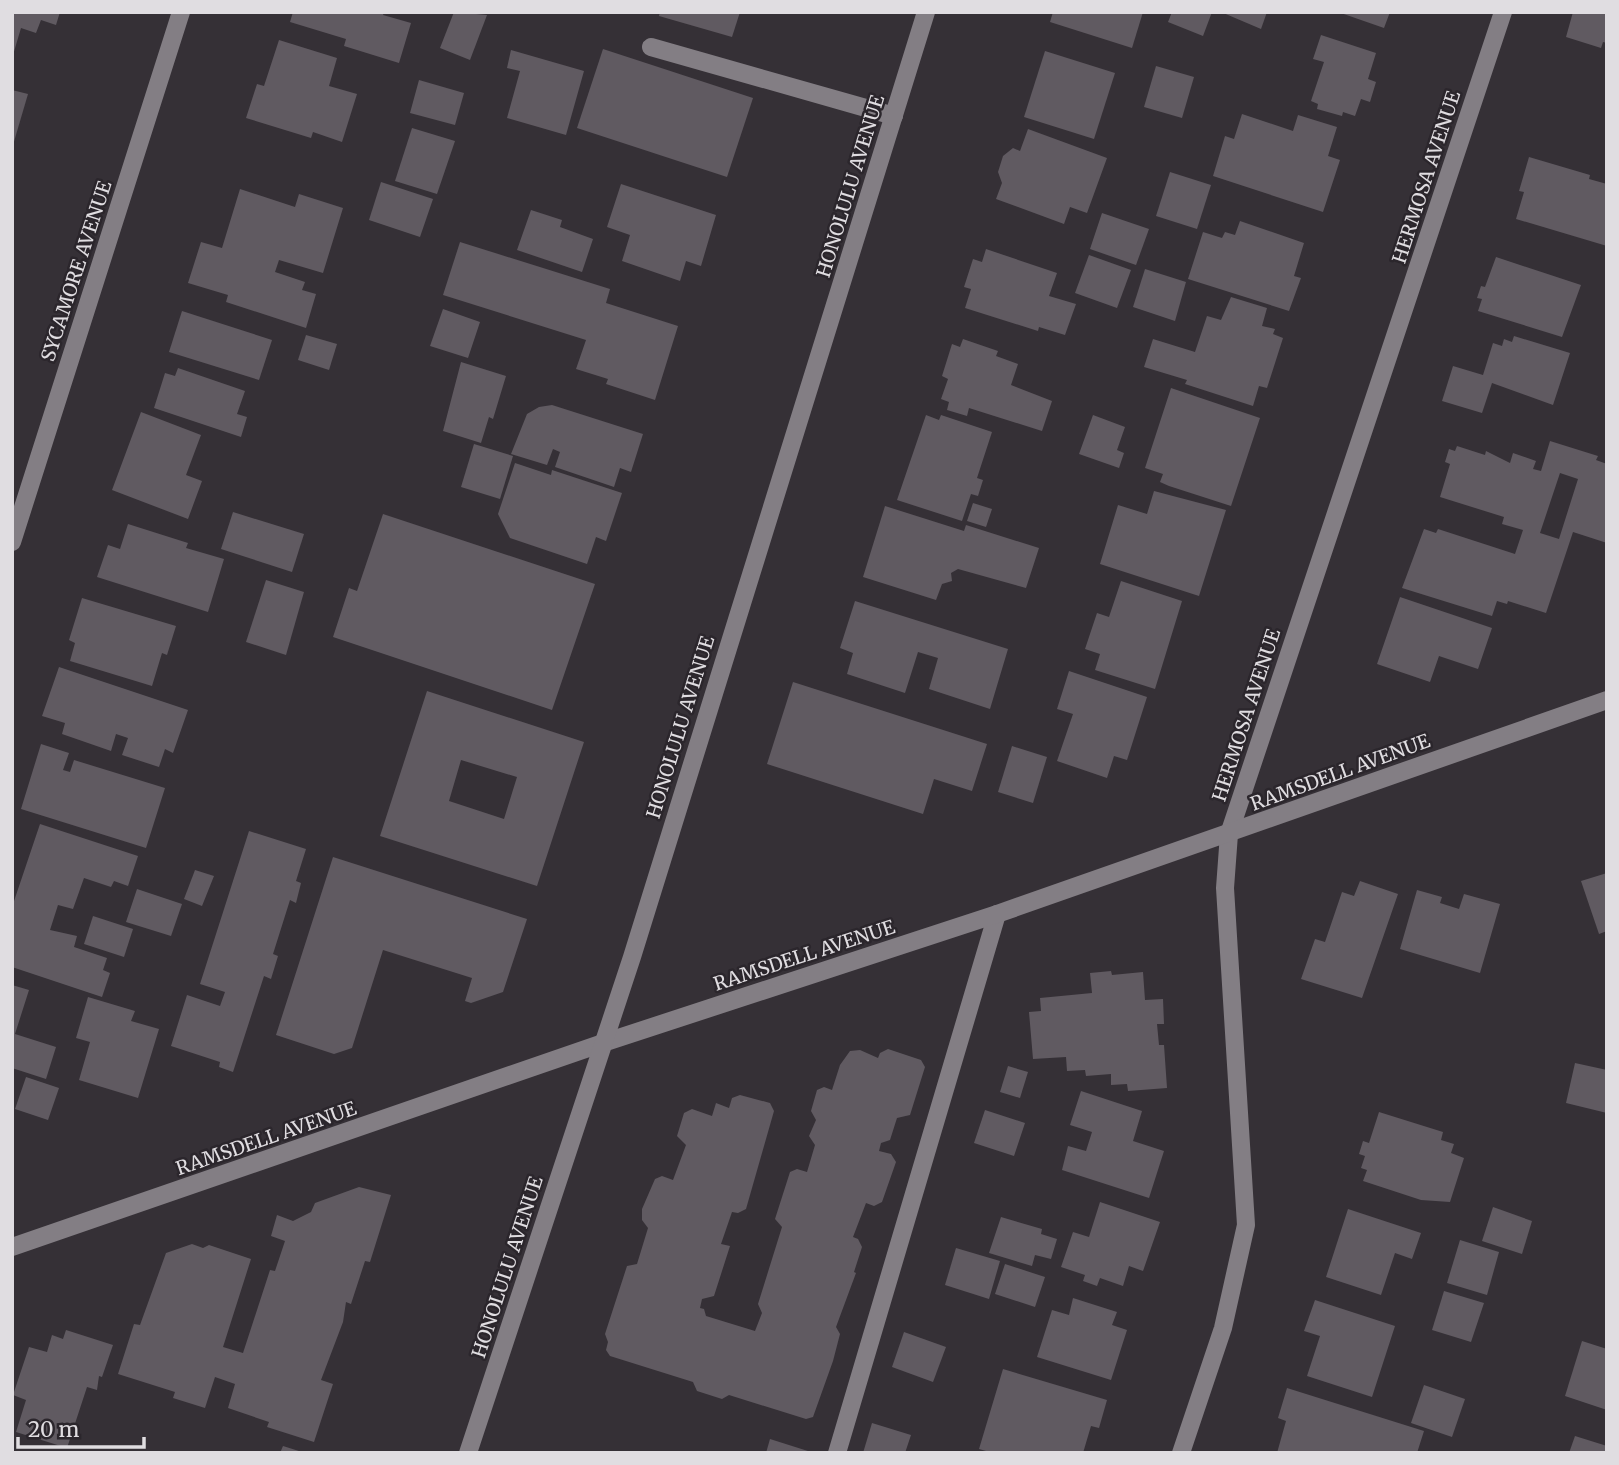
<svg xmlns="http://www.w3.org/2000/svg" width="1619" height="1465" viewBox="0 0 1619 1465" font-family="Merriweather,serif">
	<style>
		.building { fill: #605a61; fill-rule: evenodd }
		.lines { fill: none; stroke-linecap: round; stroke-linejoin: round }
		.service { stroke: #837e84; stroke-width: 18 }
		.minor { stroke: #837e84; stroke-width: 18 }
		.tertiary { stroke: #837e84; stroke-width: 18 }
		.labels { text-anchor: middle; stroke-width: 5; stroke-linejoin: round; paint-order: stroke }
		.street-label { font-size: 19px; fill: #e0dde1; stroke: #2b262c }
	</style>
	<rect width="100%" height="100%" fill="#353036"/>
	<g class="building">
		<path d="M12,12H60L56,25L41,20L36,33L21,28L13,55Z"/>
		<path d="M293,12H384L383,15L411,23L399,63L344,46L346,39L290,22Z"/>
		<path d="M454,12L487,15L470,60L440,48Z"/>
		<path d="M660,12H740L732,37L659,16Z"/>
		<path d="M1053,12H1143L1132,48L1050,22Z"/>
		<path d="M1172,12H1212L1203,36L1168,22Z"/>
		<path d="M1221,12H1267L1261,29Z"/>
		<path d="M1338,12H1390L1384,28Z"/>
		<path d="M1573,12H1607V43L1603,42L1601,48L1566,37Z"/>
		<path d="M1321,35L1376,53L1368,79L1376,82L1370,102L1361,99L1355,116L1343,112L1342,116L1317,109L1318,104L1311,101L1324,62L1313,59Z"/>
		<path d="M279,40L337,58L329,86L357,94L342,142L313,132L311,138L246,118L257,84L264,86Z"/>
		<path d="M603,49L753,98L727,177L577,128Z"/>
		<path d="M511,50L584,71L566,135L507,118L520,71L507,68Z"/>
		<path d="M1045,51L1115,73L1094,139L1024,117Z"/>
		<path d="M1156,66L1194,77L1182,118L1144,107Z"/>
		<path d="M419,80L464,93L455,125L410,113Z"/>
		<path d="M12,90L28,94L13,145H12Z"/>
		<path d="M1242,114L1293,131L1298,115L1337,127L1328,156L1340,160L1323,212L1213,176L1225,136L1234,139Z"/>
		<path d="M412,128L455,141L437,194L395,181Z"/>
		<path d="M1028,129L1107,158L1087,213L1070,207L1064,224L996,199L1002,183L998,172L1003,156L1013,148L1020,151Z"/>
		<path d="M1529,157L1590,175L1589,179L1607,184V246L1516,219L1524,192L1519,191Z"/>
		<path d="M1170,172L1211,185L1197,229L1156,216Z"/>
		<path d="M381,182L433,199L420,237L369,220Z"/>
		<path d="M621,184L716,215L701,266L686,261L680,281L622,261L630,235L607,227Z"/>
		<path d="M240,189L295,207L299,194L343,208L323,273L279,260L275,272L305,282L302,290L316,294L306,328L226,302L228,295L188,283L201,242L222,248Z"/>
		<path d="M531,210L562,220L560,227L593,239L582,272L517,250Z"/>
		<path d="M1102,213L1149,229L1136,265L1090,249Z"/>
		<path d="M1240,221L1304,243L1294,276L1301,278L1289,311L1188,279L1203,232L1222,238L1225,232L1235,235Z"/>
		<path d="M460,242L610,289L606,303L678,326L655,400L606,384L608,379L576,369L586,340L443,295Z"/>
		<path d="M986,249L1057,273L1049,296L1076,304L1065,335L1039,327L1038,331L965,308L971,289L964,287L973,259L982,262Z"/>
		<path d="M1089,255L1131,270L1117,308L1075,293Z"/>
		<path d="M1496,257L1581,285L1562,337L1478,311L1482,299L1477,298L1481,286L1485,287Z"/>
		<path d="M1145,269L1186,282L1175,321L1133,307Z"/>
		<path d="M1231,297L1267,308L1262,326L1275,329L1273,334L1283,338L1267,388L1259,386L1253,406L1185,384L1187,380L1144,367L1153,339L1195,352L1207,316L1221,320Z"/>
		<path d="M443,309L480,322L468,358L430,346Z"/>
		<path d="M182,311L272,340L259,380L169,352Z"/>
		<path d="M306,335L337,344L329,370L298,360Z"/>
		<path d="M1514,336L1570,353L1553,405L1492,383L1482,413L1442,401L1453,366L1483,375L1493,343L1502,346L1504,339L1512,342Z"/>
		<path d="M963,339L998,351L996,356L1018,364L1011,385L1052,401L1042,431L969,408L967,416L947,410L949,402L941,399L948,379L942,376L952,344L960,347Z"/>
		<path d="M461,362L506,376L493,419L489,417L481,443L443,431Z"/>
		<path d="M178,368L245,391L237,414L247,417L241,437L154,408L165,373L175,376Z"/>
		<path d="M1171,388L1260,418L1231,506L1169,486L1160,482L1163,474L1145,468Z"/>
		<path d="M552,405L643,434L631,472L620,468L614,487L555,467L560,452L553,449L547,465L511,454L527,414L539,407Z"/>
		<path d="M141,412L201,435L186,475L202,481L188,519L112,490Z"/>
		<path d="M926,415L939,420L941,415L992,432L977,478L983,480L978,496L971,494L962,521L897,500Z"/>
		<path d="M1093,415L1125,427L1117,450L1124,453L1119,468L1079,454Z"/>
		<path d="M1550,441L1598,456L1596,460L1607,464V543L1573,532L1546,613L1508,601L1507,604L1497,601L1492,616L1402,588L1424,529L1436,533L1438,529L1515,554L1523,530L1502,524L1504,517L1440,497L1450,464L1445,462L1449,449L1455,451L1457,446L1485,455L1486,451L1510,463L1513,453L1536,461L1533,469L1541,471ZM1560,473L1578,479L1559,539L1540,533Z"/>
		<path d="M474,444L513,456L500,499L461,487Z"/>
		<path d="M515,463L551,475L552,470L622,493L606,541L596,537L587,564L510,538L498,514Z"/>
		<path d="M1154,491L1226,510L1199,596L1100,564L1118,505L1147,514Z"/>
		<path d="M973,503L992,509L986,527L967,521Z"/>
		<path d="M885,506L964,531L966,525L1039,548L1026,588L958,569L951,573L952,581L942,584L936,600L863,577Z"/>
		<path d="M233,512L304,534L292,572L221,549Z"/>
		<path d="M383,514L595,584L552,710L333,637L349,588L357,591Z"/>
		<path d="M128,524L188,543L186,548L224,559L208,612L97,577L108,545L120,549Z"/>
		<path d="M266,580L304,592L286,655L246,642Z"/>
		<path d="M1121,581L1182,601L1155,689L1095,670L1100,654L1085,649L1097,613L1109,617Z"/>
		<path d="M1400,597L1492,628L1478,669L1439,656L1430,682L1377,664Z"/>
		<path d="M82,598L176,626L167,655L162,653L152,686L70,661L75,643L69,640Z"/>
		<path d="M855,601L1008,649L990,709L929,689L938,658L918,652L905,693L847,674L853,653L840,648Z"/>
		<path d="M59,667L188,710L173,753L165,749L159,767L122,755L128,738L116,734L111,751L62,734L65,723L42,716Z"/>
		<path d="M1069,671L1147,697L1127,760L1114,756L1107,778L1057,761L1073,714L1057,709Z"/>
		<path d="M793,682L987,744L972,791L934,779L923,814L767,764Z"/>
		<path d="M427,691L584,742L537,886L380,836ZM461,760L517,777L504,819L449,801Z"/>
		<path d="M41,744L69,753L63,770L70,772L74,760L165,788L146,848L21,809Z"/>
		<path d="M1012,746L1047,757L1033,803L998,792Z"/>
		<path d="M40,824L138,856L128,886L114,881L111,887L84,878L73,909L58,905L50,930L77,936L74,947L107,958L103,970L110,973L102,997L12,967V907Z"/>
		<path d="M249,831L306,849L296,881L301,883L296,903L290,900L273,954L278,956L271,979L264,976L233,1072L219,1067L220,1062L171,1046L187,995L220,1006L225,992L200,984Z"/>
		<path d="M333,857L527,919L503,992L471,1003L465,1001L472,978L383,950L352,1048L334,1054L276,1035Z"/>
		<path d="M195,870L214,876L202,906L184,899Z"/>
		<path d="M1607,873V931L1599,934L1581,881Z"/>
		<path d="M1360,881L1398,894L1362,998L1301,979L1315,939L1325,942L1342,892L1354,896Z"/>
		<path d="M137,889L182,904L171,936L126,922Z"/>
		<path d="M1417,890L1442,897L1440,903L1459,909L1464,894L1500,904L1480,973L1400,949Z"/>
		<path d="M93,916L133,929L124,957L84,944Z"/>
		<path d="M1111,971L1112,975L1143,972L1145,1000L1163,999L1164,1024H1157L1159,1045H1164L1167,1088L1128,1091L1127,1084L1111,1085V1074L1086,1076L1085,1070L1067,1071L1066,1057L1033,1059L1029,1012L1041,1011L1040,998L1092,993L1090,973Z"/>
		<path d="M12,985L29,990L15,1034L56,1047L46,1079L12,1068Z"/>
		<path d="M88,997L135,1011L131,1021L159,1029L138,1098L79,1080L90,1042L76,1038Z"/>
		<path d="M888,1049L921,1060L925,1067L910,1115L897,1118L890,1140L881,1143L879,1151L891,1154L896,1162L882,1202L874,1206L866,1203L853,1237L858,1239L862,1247L854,1272L856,1273L836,1327L840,1334L833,1361L813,1417L806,1419L729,1395L722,1399L697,1391L693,1382L610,1356L606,1350L608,1342L605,1334L627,1266L637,1264L648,1228L642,1220V1209L655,1179L662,1176L673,1180L686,1145L677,1136L684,1113L692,1109L712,1116L716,1103L729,1108L732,1098L740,1095L770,1103L774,1111L746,1209L738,1213L732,1212L721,1244L730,1246L714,1296L702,1299L700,1308L704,1309L706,1316L755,1331L762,1313L758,1304L782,1227L775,1219L790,1172L797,1169L807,1172L815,1145L809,1136L816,1120L811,1111L817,1090L824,1087L832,1090L840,1065L850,1051L860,1050L878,1058L880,1053Z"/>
		<path d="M1575,1063L1607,1070V1113L1566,1103Z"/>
		<path d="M1008,1066L1028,1072L1020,1098L1000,1092Z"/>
		<path d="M26,1077L59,1088L48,1120L15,1109Z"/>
		<path d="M1081,1091L1142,1111L1133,1141L1164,1151L1149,1198L1062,1170L1068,1146L1086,1151L1092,1132L1070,1125Z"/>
		<path d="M985,1110L1025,1123L1014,1156L974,1143Z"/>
		<path d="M1379,1112L1443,1132L1441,1140L1454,1144L1451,1153L1464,1158L1450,1202L1421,1200L1363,1181L1367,1170L1361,1168L1365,1156L1359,1154L1363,1141L1369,1143Z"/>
		<path d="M359,1187L391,1195L370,1262L365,1261L351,1304L346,1302L343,1322L321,1380L333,1384L314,1442L267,1427L269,1422L228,1408L235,1384L215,1377L205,1408L173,1398L175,1392L118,1374L134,1324L140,1325L166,1253L192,1244L203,1248L209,1245L251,1259L223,1347L243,1353L270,1270L275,1271L285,1241L271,1236L277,1215L293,1221L311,1212L315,1203Z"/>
		<path d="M1100,1202L1160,1222L1143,1271L1129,1266L1123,1286L1100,1278L1097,1286L1083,1281L1085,1275L1061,1267L1073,1232L1089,1237Z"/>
		<path d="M1493,1207L1532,1221L1522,1254L1482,1241Z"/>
		<path d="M1348,1209L1421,1233L1412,1259L1395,1253L1381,1295L1326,1277Z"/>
		<path d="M1001,1217L1042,1229L1041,1234L1057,1239L1051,1259L1035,1255L1032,1266L989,1253Z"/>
		<path d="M1460,1240L1499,1252L1487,1295L1447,1283Z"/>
		<path d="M956,1248L1000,1261L989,1299L945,1285Z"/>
		<path d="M1005,1264L1045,1277L1035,1307L995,1294Z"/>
		<path d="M1444,1291L1484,1303L1471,1342L1432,1330Z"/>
		<path d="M1073,1298L1117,1312L1112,1325L1127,1330L1111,1380L1037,1357L1052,1310L1069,1315Z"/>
		<path d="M1315,1300L1395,1326L1372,1397L1307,1376L1320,1336L1304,1331Z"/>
		<path d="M66,1330L113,1345L102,1377L99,1376L97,1390L87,1387L67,1448L16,1432L26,1400L13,1395L29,1347L47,1352L52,1335L63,1339Z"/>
		<path d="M904,1332L946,1347L933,1382L892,1367Z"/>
		<path d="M1582,1341L1607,1349V1410L1565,1396Z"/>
		<path d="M1003,1369L1107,1400L1099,1428L1091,1426L1083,1453H993L979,1449Z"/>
		<path d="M1424,1385L1465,1399L1452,1437L1411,1423Z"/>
		<path d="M1287,1388L1424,1431L1417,1453H1277L1286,1421L1278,1418Z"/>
		<path d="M872,1423L911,1435L905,1453H863Z"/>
		<path d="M1575,1436L1607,1446V1453H1569Z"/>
		<path d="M770,1439L811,1452V1453H766Z"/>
		<path d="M283,1446L302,1452V1453H280Z"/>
	</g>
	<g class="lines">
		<g class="service">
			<path d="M651,47L894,116"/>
			<path d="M837,1453L997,914"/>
		</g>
		<g class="minor">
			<path d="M12,542L181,12"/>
			<path d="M1181,1453L1223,1328L1246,1225L1225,888L1229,834L1503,12"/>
		</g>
		<g class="tertiary">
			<path d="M12,1247L603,1043L997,914L1607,700"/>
			<path d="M468,1453L632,957L926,12"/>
		</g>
	</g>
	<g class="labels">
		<g class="street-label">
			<text transform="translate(1426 177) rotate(-72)" y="7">HERMOSA AVENUE</text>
			<text transform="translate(850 186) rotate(-73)" y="7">HONOLULU AVENUE</text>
			<text transform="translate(76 271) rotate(-72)" y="7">SYCAMORE AVENUE</text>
			<text transform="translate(1246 715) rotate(-72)" y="7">HERMOSA AVENUE</text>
			<text transform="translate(680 727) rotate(-73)" y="7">HONOLULU AVENUE</text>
			<text transform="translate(1340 772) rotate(-20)" y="7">RAMSDELL AVENUE</text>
			<text transform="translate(804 955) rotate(-18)" y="7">RAMSDELL AVENUE</text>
			<text transform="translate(266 1138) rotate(-19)" y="7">RAMSDELL AVENUE</text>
			<text transform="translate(507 1267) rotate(-72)" y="7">HONOLULU AVENUE</text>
		</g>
	</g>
	<rect width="1619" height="1465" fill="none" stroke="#e0dde1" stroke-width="28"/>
	<path d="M18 1437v10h126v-10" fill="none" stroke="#e0dde1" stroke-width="3.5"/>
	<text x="28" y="1437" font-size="21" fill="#e0dde1" stroke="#2b262c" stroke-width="5" paint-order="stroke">20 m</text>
</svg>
